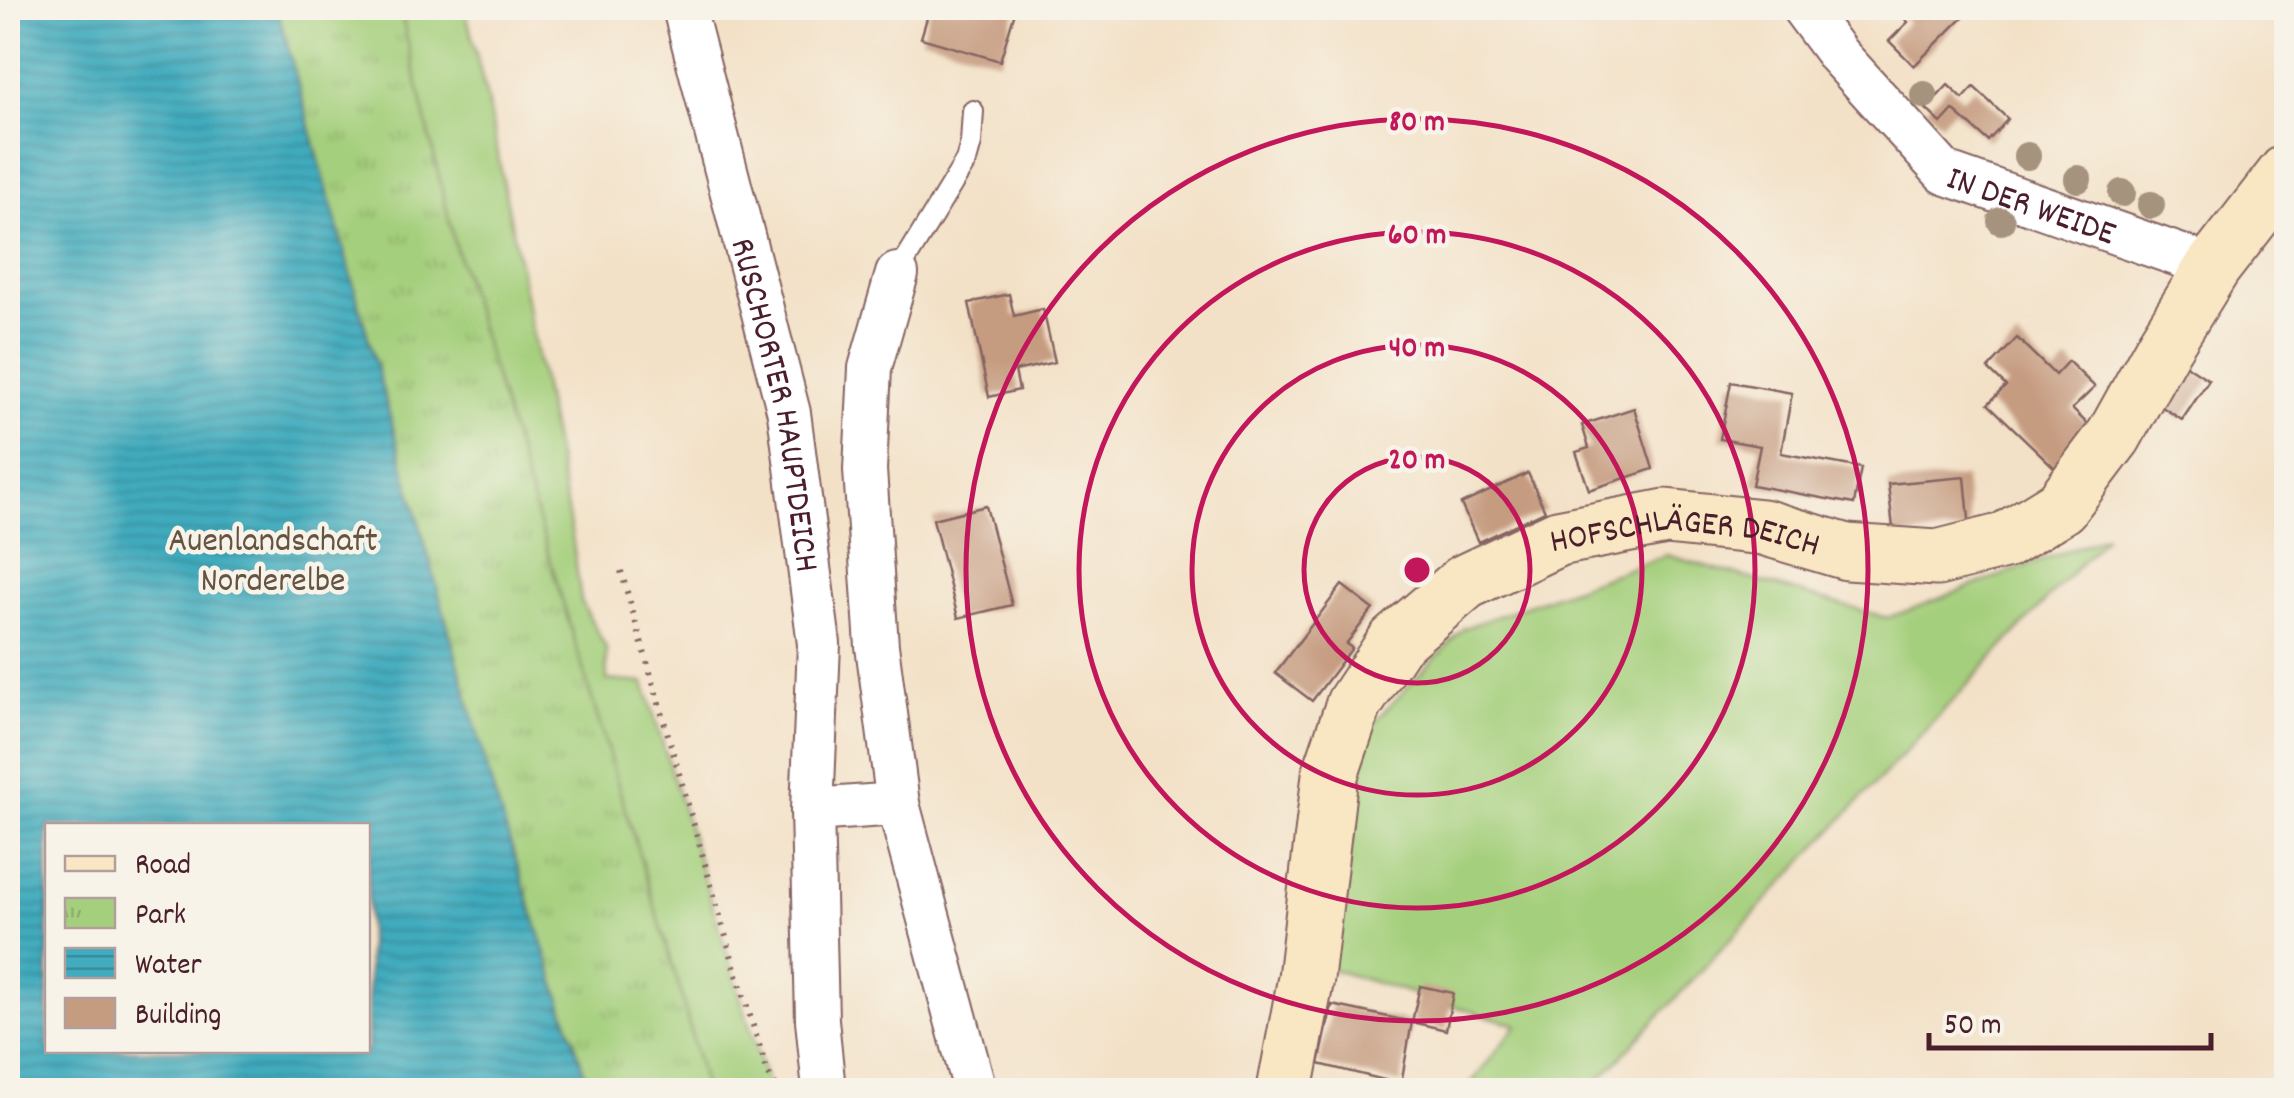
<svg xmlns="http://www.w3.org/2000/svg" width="2294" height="1098" viewBox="0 0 2294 1098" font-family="Dekko,sans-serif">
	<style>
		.grass { fill: #a4cf7c; stroke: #777754; stroke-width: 2.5 }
		.park { fill: url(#park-tufts); stroke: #777754; stroke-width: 2.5; fill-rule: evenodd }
		.water { fill: url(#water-rules); stroke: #456674; stroke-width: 2.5; fill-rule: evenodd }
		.building { fill: #c69c81 }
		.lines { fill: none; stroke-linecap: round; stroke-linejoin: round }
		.lane-casing { stroke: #856362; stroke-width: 24 }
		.street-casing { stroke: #856362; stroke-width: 46 }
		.secondary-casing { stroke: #856362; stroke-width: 59 }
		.path { stroke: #856362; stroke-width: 6; stroke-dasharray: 2.5 8; stroke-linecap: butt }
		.lane { stroke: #fff; stroke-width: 20 }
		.street { stroke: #fff; stroke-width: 42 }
		.secondary { stroke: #f9e7c3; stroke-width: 55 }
		.tree { fill: #a5937e }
		.ring { fill: none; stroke: #c2185b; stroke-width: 5 }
		.labels { text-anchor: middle; stroke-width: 9; stroke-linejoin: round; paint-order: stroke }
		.street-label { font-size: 35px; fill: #4a1f2b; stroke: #f7f3e8 }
		.park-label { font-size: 35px; fill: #655443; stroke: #f7f3e8 }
		.centre { fill: #c2185b; stroke: #f7f3e8; stroke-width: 5 }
		.ring-label { font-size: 30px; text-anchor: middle; font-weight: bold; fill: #c2185b; stroke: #f7f3e8; stroke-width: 9; stroke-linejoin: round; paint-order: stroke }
	</style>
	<defs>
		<pattern id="park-tufts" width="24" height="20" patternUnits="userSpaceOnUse" patternTransform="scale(2.5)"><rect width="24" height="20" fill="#a4cf7c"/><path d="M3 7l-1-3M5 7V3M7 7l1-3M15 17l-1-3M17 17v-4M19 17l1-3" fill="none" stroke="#8fb16b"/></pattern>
		<pattern id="water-rules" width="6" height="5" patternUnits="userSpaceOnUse" patternTransform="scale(2.5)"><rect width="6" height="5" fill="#40acbe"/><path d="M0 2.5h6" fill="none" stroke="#388b9b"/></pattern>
	</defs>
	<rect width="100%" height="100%" fill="#f7f3e8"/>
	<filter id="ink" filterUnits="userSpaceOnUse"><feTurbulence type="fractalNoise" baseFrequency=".01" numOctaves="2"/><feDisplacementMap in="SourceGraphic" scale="20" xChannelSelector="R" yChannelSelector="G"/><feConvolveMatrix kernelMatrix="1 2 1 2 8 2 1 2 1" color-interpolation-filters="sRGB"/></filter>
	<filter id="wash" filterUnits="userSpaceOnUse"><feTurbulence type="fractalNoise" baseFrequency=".0048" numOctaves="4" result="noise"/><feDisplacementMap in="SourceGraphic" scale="40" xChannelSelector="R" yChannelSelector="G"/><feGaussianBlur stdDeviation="2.25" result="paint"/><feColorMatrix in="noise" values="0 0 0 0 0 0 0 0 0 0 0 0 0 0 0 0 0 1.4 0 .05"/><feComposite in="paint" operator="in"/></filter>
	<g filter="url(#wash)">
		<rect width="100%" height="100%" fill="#f3e1c7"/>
		<g class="grass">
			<path d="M277,8H465L487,99L572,536L581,601L606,648L607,680L644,683L769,1090H590Z"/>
			<path d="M2106,536L1590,1090H1466L1517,1025L1327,968L1363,734L1464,628L1667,555L1888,618Z"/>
		</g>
		<path class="park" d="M8,8H400L454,242L680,990L705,1090H8ZM48,826H368V1050H48Z"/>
		<path class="water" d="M8,8H277L494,793L590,1090H8ZM48,826H368V1050H48Z"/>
		<g id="blocks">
			<g class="building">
				<path d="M930,8H1016L1000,61L921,38Z"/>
				<path d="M1893,8H1972L1914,66L1889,41L1908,22Z"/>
				<path d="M1948,85L1963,99L1974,87L2008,119L1988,141L1953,110L1941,123L1926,109Z"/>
				<path d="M1009,294L1014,316L1043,309L1055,362L1015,371L1019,390L989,397L969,303Z"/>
				<path d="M2017,338L2055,375L2068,361L2095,387L2072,409L2096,432L2058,471L1988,404L2006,386L1988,369Z"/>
				<path d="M2180,361L2209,380L2182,420L2153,401Z"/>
				<path d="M1731,382L1792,393L1781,453L1861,468L1854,504L1752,485L1760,446L1720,439Z"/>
				<path d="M1634,408L1653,469L1589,490L1576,452L1589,448L1582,425Z"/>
				<path d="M1528,473L1545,511L1478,542L1461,504Z"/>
				<path d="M1965,477L1970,530L1894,537L1888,484Z"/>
				<path d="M986,506L1012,605L958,618L933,519Z"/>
				<path d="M1342,585L1373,609L1346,644L1352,648L1312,701L1275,673Z"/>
				<path d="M1420,986L1453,993L1446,1030L1412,1022Z"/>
				<path d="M1332,1005L1412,1022L1401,1084L1319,1064Z"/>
			</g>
		</g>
	</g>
	<g filter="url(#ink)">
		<use href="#blocks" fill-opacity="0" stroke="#856362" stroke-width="2.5"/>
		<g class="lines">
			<g class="lane-casing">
				<path id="lane" d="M897,274L966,161L971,143L973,111"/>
			</g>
			<g class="street-casing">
				<g id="street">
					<path id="s1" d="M684,8L789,413L819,644L812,810L817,1020L824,1090"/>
					<path id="s2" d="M1803,8L1838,55L1945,173L2213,267"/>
					<path d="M897,274L870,368L865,470L877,646L898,804"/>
					<path d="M812,810L898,804L975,1090"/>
				</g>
			</g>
			<g class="secondary-casing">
				<g id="secondary">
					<path id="s3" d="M1285,1090L1306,978L1330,775L1354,704L1395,642L1465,582L1558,538L1666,517L1763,527L1847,552L1937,558L2004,541L2061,506L2114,436L2164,346L2213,267L2286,173"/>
				</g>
			</g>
			<path class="path" d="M621,571L734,965L768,1073L778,1090"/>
			<use href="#lane" class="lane"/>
			<use href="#street" class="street"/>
			<use href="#secondary" class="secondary"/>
		</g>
		<g class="tree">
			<circle cx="1924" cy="95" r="14"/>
			<circle cx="2027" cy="156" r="14"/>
			<circle cx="2078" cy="179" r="14"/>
			<circle cx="2122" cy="193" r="14"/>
			<circle cx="2151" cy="205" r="14"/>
			<circle cx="2001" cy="221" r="14"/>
		</g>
	</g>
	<g class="ring">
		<circle cx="1417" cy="570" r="113"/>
		<circle cx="1417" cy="570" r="225"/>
		<circle cx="1417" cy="570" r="338"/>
		<circle cx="1417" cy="570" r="451"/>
	</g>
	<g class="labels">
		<g class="street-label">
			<text dy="12" stroke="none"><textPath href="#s2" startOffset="310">IN DER WEIDE</textPath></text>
			<text dy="12" stroke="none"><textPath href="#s1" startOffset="408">RUSCHORTER HAUPTDEICH</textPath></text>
			<text dy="12" stroke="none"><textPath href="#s3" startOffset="792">HOFSCHLÄGER DEICH</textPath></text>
		</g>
		<g class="park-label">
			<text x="273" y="550">Auenlandschaft<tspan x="273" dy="40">Norderelbe</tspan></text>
		</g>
	</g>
	<circle cx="1417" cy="570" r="15" class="centre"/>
	<g class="ring-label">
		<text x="1417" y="130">80 m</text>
		<text x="1417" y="243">60 m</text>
		<text x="1417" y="356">40 m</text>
		<text x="1417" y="468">20 m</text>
	</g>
	<rect width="2294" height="1098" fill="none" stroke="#f7f3e8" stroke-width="40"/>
	<rect x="45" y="823" width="325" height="230" fill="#f7f3e8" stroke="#b29e9c" stroke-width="2.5"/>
	<rect x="65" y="856" width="50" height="15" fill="#f9e7c3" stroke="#b29e9c" stroke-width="2.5"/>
	<text x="135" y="873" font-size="30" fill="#4a1f2b">Road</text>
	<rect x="65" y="898" width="50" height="30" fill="url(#park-tufts)" stroke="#b29e9c" stroke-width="2.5"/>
	<text x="135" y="923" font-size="30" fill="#4a1f2b">Park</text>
	<rect x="65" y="948" width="50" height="30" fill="url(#water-rules)" stroke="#b29e9c" stroke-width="2.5"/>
	<text x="135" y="973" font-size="30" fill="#4a1f2b">Water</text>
	<rect x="65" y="998" width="50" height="30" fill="#c69c81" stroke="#b29e9c" stroke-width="2.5"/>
	<text x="135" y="1023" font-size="30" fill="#4a1f2b">Building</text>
	<path d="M1929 1033v15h282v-15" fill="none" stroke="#4a1f2b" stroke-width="5"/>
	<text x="1944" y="1033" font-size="30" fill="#4a1f2b" stroke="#f7f3e8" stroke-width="8" paint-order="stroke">50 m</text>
</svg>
